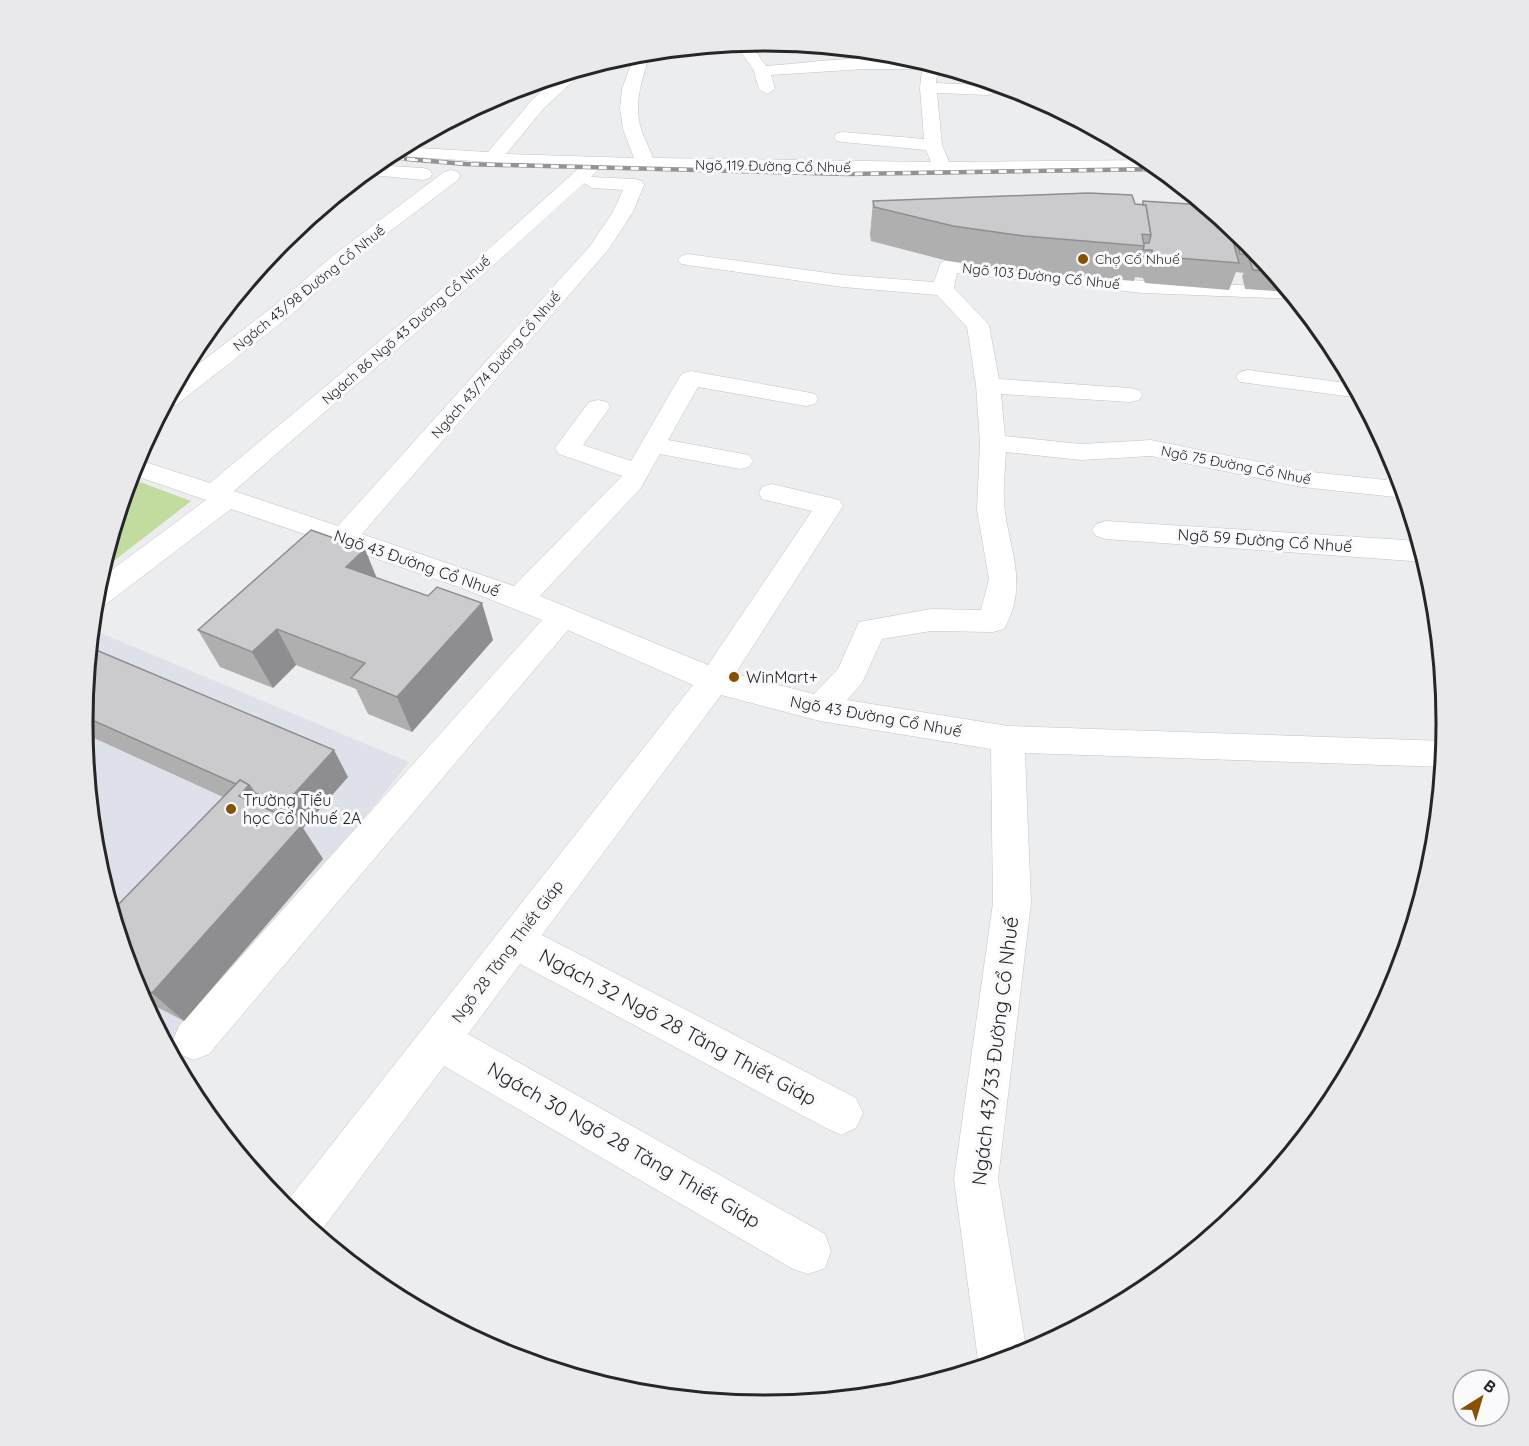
<svg xmlns="http://www.w3.org/2000/svg" width="1529" height="1446" viewBox="0 0 1529 1446" font-family="Quicksand,sans-serif">
	<style>
		.built { fill: #dee1ea }
		.green { fill: #c1dc9e }
		.lines { fill: none; stroke-linecap: round; stroke-linejoin: round }
		.minor-casing { stroke: #c2c3c5; stroke-width: 1 }
		.minor { fill: #fff; fill-rule: evenodd }
		.rail-far1-casing { stroke: #939395; stroke-width: 3 }
		.rail-casing { stroke: #939395; stroke-width: 4.5 }
		.rail-far1 { stroke: #fafafc; stroke-width: 2; stroke-dasharray: 7; stroke-linecap: butt }
		.rail { stroke: #fafafc; stroke-width: 3; stroke-dasharray: 8; stroke-linecap: butt }
		.wall { fill: #afafb0 }
		.shaded-wall { fill: #8e8e90 }
		.building { fill: #cbcbcd; stroke: #8e8e90; stroke-width: 1.5 }
		.poi-dot { fill: #885001; stroke: #fafafc; stroke-width: 2 }
		.labels { text-anchor: middle; stroke-width: 6; stroke-linejoin: round; paint-order: stroke }
		.far-street-label { font-size: 14px; fill: #262627; stroke: #fafafc }
		.far-poi-label { font-size: 14px; fill: #262627; stroke: #fafafc; text-anchor: start }
		.street-label { font-size: 16px; fill: #262627; stroke: #fafafc }
		.poi-label { font-size: 16px; fill: #262627; stroke: #fafafc; text-anchor: start }
		.near-street-label { font-size: 20px; fill: #262627; stroke: #fafafc }
		.rim { fill: none; stroke: #262627; stroke-width: 3 }
	</style>
	<rect width="100%" height="100%" fill="#ecedef"/>
	<path class="built" d="M91,629L409,762L174,1058L134,984L95,856L82,723Z"/>
	<path class="green" d="M129,478L191,501L101,571Z"/>
	<g class="lines">
		<g class="minor-casing">
			<g id="minor">
				<path d="M749,42L766,66C821,62 885,50 938,66L936,83L981,85L983,80L997,84L994,93L988,95L937,93L942,145L949,162L1149,160L1160,169L942,174L600,168L591,177L635,179L642,181L644,185L633,212L608,250L362,534L514,586L622,476L559,454L555,448L589,402L598,400L607,402L610,407L583,445L631,461L679,378L683,373L691,371L806,392L815,394L818,399L815,404L806,406L698,387L668,440L749,455L753,461L749,467L740,469L660,454L640,489L540,596L708,665L812,511L762,499L759,493L762,487L772,484L839,500L843,506L735,674L814,694L838,669L859,622L931,609L981,610L989,579L977,510L980,443L976,385L967,327L937,295L843,287L681,264L678,260L681,256L688,254L843,275L934,282L941,262L948,260L1143,281L1286,287L1296,299L1143,293L957,273L954,288L989,325L999,379L1130,388L1139,390L1142,395L1139,400L1130,402L1001,394L1005,436L1081,444L1151,440L1302,471L1386,480L1391,473L1398,471L1405,494L1395,497L1302,487L1151,456L1081,460L1006,452C1005,471 1002,493 1005,512C1011,555 1028,586 1004,629L993,632L931,631L882,639L862,683L847,700L1008,726L1445,741L1443,767L1025,753L1031,903L998,1179L1027,1353L981,1367L978,1360L954,1179L993,903L991,749L820,721L721,695L542,935L856,1098L863,1113L856,1128L841,1135L826,1128L520,964L468,1034L825,1234L831,1251L825,1268L808,1274L791,1268L444,1066L318,1235L284,1205L693,685L568,630L209,1054L194,1060L179,1054L173,1040L179,1026L542,620L459,587L231,509L105,605L93,608L98,580L206,500L130,474L136,459L210,483L473,263L579,168L385,155L401,147L488,152L533,99L561,75L581,69L583,71L581,74L545,107L506,154L634,158L623,129L620,108L622,89L635,53L650,52C643,79 632,103 642,132C645,141 650,149 653,158L931,162L926,150L843,142L837,141L834,137L837,133L843,132L924,139L920,88L922,69H864L771,75L775,89L767,94L759,89L754,71L735,43ZM584,183L592,188L623,190L613,212L590,246L338,526L234,491L487,271Z"/>
				<path d="M374,165L423,168L430,170L432,174L430,178L423,180L362,174Z"/>
				<path d="M451,170L458,172L460,176L458,180L349,262L291,315L176,405L164,406L178,380L275,305L335,254L444,172Z"/>
				<path d="M1248,370L1354,384L1361,398L1240,382L1236,377L1240,372Z"/>
				<path d="M1106,521L1405,540L1420,543L1425,562L1106,539L1096,536L1092,530L1096,524Z"/>
			</g>
		</g>
		<use href="#minor" class="minor"/>
		<g class="rail-far1-casing">
			<path id="rail-far1" d="M383,157L425,161"/>
		</g>
		<g class="rail-casing">
			<path id="rail" d="M407,159L465,164L848,174L1160,169"/>
		</g>
		<use href="#rail-far1" class="rail-far1"/>
		<use href="#rail" class="rail"/>
	</g>
	<g class="wall">
		<path d="M639,53V64L617,62L616,58L632,54Z"/>
		<path d="M873,201L1142,205L1143,201L1204,205L1247,241L1290,292L1245,289L1242,276L1244,273L1236,272L1229,290L1145,283L1143,278L1135,277L1134,281L1017,271L948,261L871,241L870,235Z"/>
		<path d="M376,578L493,640L412,732L368,714L356,689L296,665L273,688L220,667L198,630Z"/>
		<path d="M89,647L348,777L303,828L323,859L184,1021L151,1004L147,1008L134,984L223,797L83,733L82,723Z"/>
	</g>
	<g class="shaded-wall">
		<path d="M365,549L380,586L346,567Z"/>
		<path d="M482,603L493,640L412,732L397,697Z"/>
		<path d="M277,629L296,665L273,688L252,652Z"/>
		<path d="M334,750L348,777L303,828L323,859L184,1021L152,993L298,829L283,806Z"/>
		<path d="M249,785L272,819L239,796Z"/>
		<path d="M140,995L151,1004L147,1008Z"/>
	</g>
	<g class="building">
		<path d="M1088,193L1132,195L1135,204L1146,205L1151,235L1142,234L1144,246L1024,236L953,226L874,207L873,201Z"/>
		<path d="M1143,201L1204,205L1229,226L1239,263L1153,256L1152,250H1143L1144,246V243H1149L1151,235L1146,205H1143Z"/>
		<path d="M1229,226L1235,230H1234L1232,236Z"/>
		<path d="M1234,230L1247,241L1259,255L1240,254Z"/>
		<path d="M1249,258L1263,259L1273,272L1253,270Z"/>
		<path d="M311,530L365,549L346,567L428,596L437,587L482,603L397,697L351,678L365,663L277,629L252,652L198,630Z"/>
		<path d="M89,647L334,750L283,806L255,793L249,785L240,780L236,784L83,716Z"/>
		<path d="M240,780L249,785L239,796L302,825L152,993L134,983L112,911Z"/>
	</g>
	<g class="poi-dot">
		<circle cx="1083" cy="259" r="6"/>
		<circle cx="734" cy="677" r="6"/>
		<circle cx="231" cy="809" r="6"/>
	</g>
	<g class="labels">
		<g class="far-street-label">
			<text transform="translate(773 166) rotate(1)" y="5">Ngõ 119 Đường Cổ Nhuế</text>
			<text transform="translate(1041 276) rotate(6)" y="5">Ngõ 103 Đường Cổ Nhuế</text>
			<text transform="translate(309 288) rotate(-39)" y="5">Ngách 43/98 Đường Cổ Nhuế</text>
			<text transform="translate(406 330) rotate(-41)" y="5">Ngách 86 Ngõ 43 Đường Cổ Nhuế</text>
			<text transform="translate(496 365) rotate(-49)" y="5">Ngách 43/74 Đường Cổ Nhuế</text>
			<text transform="translate(1236 465) rotate(11)" y="5">Ngõ 75 Đường Cổ Nhuế</text>
		</g>
		<g class="far-poi-label">
			<text x="1095" y="264">Chợ Cổ Nhuế</text>
		</g>
		<g class="street-label">
			<text transform="translate(1265 540) rotate(4)" y="6">Ngõ 59 Đường Cổ Nhuế</text>
			<text transform="translate(417 563) rotate(19)" y="6">Ngõ 43 Đường Cổ Nhuế</text>
			<text transform="translate(876 716) rotate(10)" y="6">Ngõ 43 Đường Cổ Nhuế</text>
			<text transform="translate(507 951) rotate(-53)" y="6">Ngõ 28 Tăng Thiết Giáp</text>
		</g>
		<g class="poi-label">
			<text x="746" y="683">WinMart+</text>
			<text x="243" y="806">Trường Tiểu<tspan x="243" dy="18">học Cổ Nhuế 2A</tspan></text>
		</g>
		<g class="near-street-label">
			<text transform="translate(678 1027) rotate(28)" y="7">Ngách 32 Ngõ 28 Tăng Thiết Giáp</text>
			<text transform="translate(995 1051) rotate(-83)" y="7">Ngách 43/33 Đường Cổ Nhuế</text>
			<text transform="translate(624 1145) rotate(30)" y="7">Ngách 30 Ngõ 28 Tăng Thiết Giáp</text>
		</g>
	</g>
	<path d="M0 0H1529V1446H0ZM764 51H765A671 671 0 0 1 1436 722V724A671 671 0 0 1 765 1395H764A671 671 0 0 1 93 724V722A671 671 0 0 1 764 51Z" fill="#e9e9eb" fill-rule="evenodd"/>
	<path class="rim" d="M764 51H765A671 671 0 0 1 1436 722V724A671 671 0 0 1 765 1395H764A671 671 0 0 1 93 724V722A671 671 0 0 1 764 51Z"/>
	<g transform="translate(1481 1398) rotate(37)"><circle r="28" fill="#fafafc" stroke="#a5a5a7" stroke-width="1.5"/>
	<path d="M0-4.5L10 22L0 15L-10 22Z" fill="#885001"/>
	<text y="-9" font-size="16" font-weight="bold" text-anchor="middle" fill="#262627">B</text>
	</g>
</svg>
